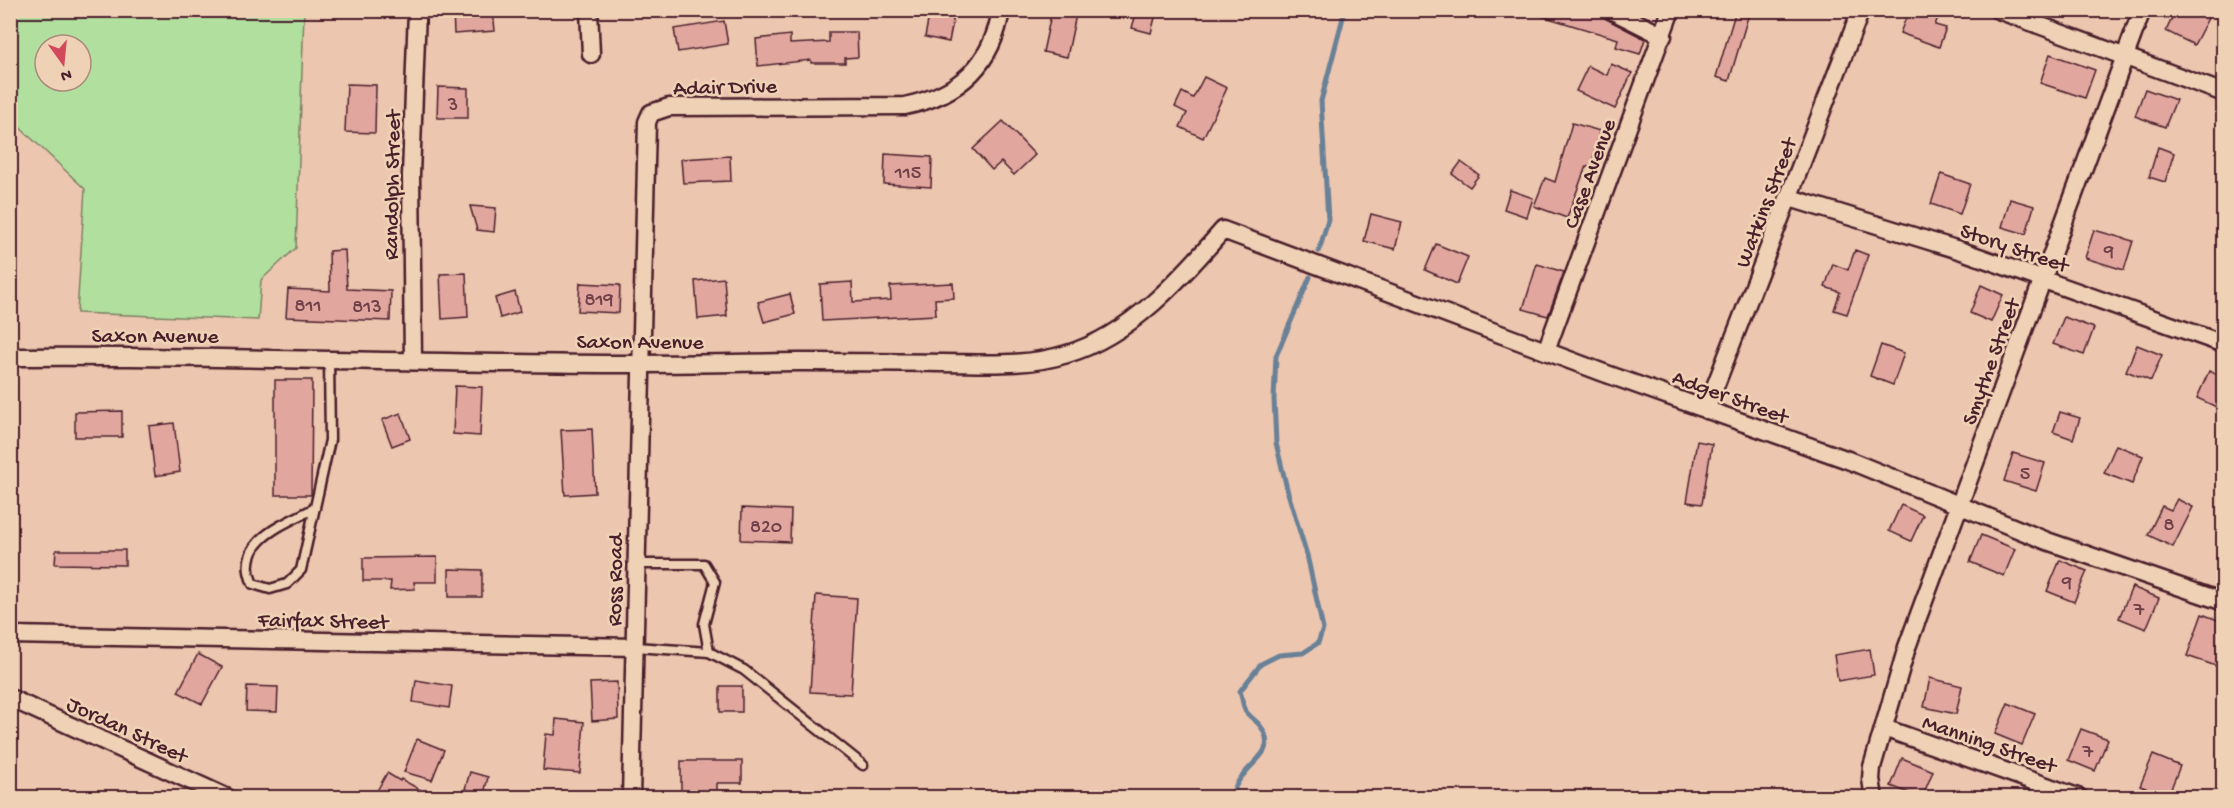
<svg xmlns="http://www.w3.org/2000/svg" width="2234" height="808" viewBox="0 0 2234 808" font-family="'Gochi Hand',sans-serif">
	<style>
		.green { fill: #b1df9e; stroke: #7e7f64; stroke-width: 1.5; fill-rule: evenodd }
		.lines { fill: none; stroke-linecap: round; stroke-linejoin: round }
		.stream { stroke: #698197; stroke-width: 5 }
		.building { fill: #e1a79f; stroke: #4a1f2b; stroke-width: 1.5 }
		.service-casing { stroke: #4a1f2b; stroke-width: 13 }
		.minor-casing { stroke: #4a1f2b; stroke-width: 21 }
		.service { stroke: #efd2b5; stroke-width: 8 }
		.minor { stroke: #efd2b5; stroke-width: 16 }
		.labels { text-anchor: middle; stroke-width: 5; stroke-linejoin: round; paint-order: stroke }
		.number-label { font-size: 20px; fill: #704148 }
		.street-label { font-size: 22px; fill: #4a1f2b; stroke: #efd2b5 }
	</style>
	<rect width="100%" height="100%" fill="#ecc6af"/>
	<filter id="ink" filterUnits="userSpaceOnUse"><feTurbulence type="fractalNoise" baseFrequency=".0167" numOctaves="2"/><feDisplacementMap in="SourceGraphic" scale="12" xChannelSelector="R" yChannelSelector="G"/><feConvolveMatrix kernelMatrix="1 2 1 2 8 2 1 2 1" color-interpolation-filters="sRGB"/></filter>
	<g filter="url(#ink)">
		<path class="green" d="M10,11H304L296,248L261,280L258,320L77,313L85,189L11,119ZM45,45H81V81H45Z"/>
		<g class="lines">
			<g class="stream">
				<path d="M1319,251L1328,220L1321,101L1345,10"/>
				<path d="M1231,798C1234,788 1238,780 1245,773C1254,761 1272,751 1265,734C1261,723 1254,721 1247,713C1243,708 1242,697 1240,691L1261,664L1279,655L1303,653L1318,643L1323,629L1307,555L1288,493L1276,443L1274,399L1276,356L1310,277"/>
			</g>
		</g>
		<g class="building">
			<path d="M453,10H493L495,31L454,34Z"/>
			<path d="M930,10H955L949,42L925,37Z"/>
			<path d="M1052,10H1077L1067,57L1043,52Z"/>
			<path d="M1137,10H1157L1151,33L1132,28Z"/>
			<path d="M1536,10H1588L1602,15L1606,19L1645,39L1640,54L1616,47L1618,39L1535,14Z"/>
			<path d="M1736,10H1750L1729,81L1716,77Z"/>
			<path d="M1909,10H1925L1939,15L1935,25L1946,28L1939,47L1900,33Z"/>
			<path d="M2176,10H2193L2208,18L2194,45L2166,31Z"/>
			<path d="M724,21L728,44L678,52L674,29Z"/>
			<path d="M829,32H857L858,57L845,58V63H811V60L758,66L756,39L790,35V44L829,42Z"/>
			<path d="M2050,54L2095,70L2085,98L2040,83Z"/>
			<path d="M1611,64L1632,73L1615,109L1576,91L1588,66L1607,75Z"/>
			<path d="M1204,77L1227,88L1203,138L1180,127L1187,113L1175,107L1182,92L1193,98Z"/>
			<path d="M347,84L376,85L375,133L345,132Z"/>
			<path d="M438,87L468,88V118H437Z"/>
			<path d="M2145,89L2176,100L2165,127L2135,116Z"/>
			<path d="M1003,121L1035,155L1014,175L1001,162L992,170L973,149Z"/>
			<path d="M1572,123L1600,131L1591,168L1586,166L1567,218L1534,206L1545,178L1555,182Z"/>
			<path d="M2158,147L2174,153L2165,182L2149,177Z"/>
			<path d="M885,154L932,157L931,187L884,184Z"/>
			<path d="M730,156L731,181L683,183L681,159Z"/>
			<path d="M1461,162L1479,175L1470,187L1452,174Z"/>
			<path d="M1941,174L1970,184L1960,214L1931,204Z"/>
			<path d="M1510,190L1533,198L1527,217L1504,209Z"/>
			<path d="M2010,199L2034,206L2026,234L2002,227Z"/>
			<path d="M470,206L496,208L494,232L477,230Z"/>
			<path d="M1371,214L1402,222L1395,249L1364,241Z"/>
			<path d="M2094,230L2133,241L2124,270L2085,258Z"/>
			<path d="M1436,244L1468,257L1457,284L1425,270Z"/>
			<path d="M345,250L347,289L391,291L390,321L286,317L288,289L330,291L329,251Z"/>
			<path d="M1855,250L1868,255L1847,314L1834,310L1840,292L1825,287L1833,264L1848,270Z"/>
			<path d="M1537,264L1564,272L1548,316L1523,309Z"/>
			<path d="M466,273L468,317L442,319L440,274Z"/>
			<path d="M724,278L727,316L698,319L695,281Z"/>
			<path d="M852,282L853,302L891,300L890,286L953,283L954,298L935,299L936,315L822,321L820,284Z"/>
			<path d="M580,283L620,285L619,313L578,311Z"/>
			<path d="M1981,285L2003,295L1991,322L1970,313Z"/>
			<path d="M515,292L520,312L500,318L495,298Z"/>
			<path d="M790,294L795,314L764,322L758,302Z"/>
			<path d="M2064,317L2094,328L2084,355L2053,344Z"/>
			<path d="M1881,345L1904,353L1893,385L1870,376Z"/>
			<path d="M2137,345L2162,355L2151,381L2126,371Z"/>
			<path d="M2209,371L2223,377V410L2197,398Z"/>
			<path d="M275,380H312L311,495H275Z"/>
			<path d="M455,386L482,387L480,436L453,434Z"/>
			<path d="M122,411V437H75V412Z"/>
			<path d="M2060,412L2080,418L2073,439L2053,432Z"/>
			<path d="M401,413L410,439L392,446L382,420Z"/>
			<path d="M174,423L180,472L155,476L149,426Z"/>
			<path d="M592,429L595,493L565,495L561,430Z"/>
			<path d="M1697,441L1712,444L1702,504L1687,502Z"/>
			<path d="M2116,445L2143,456L2132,484L2104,473Z"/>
			<path d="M2013,453L2045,463L2036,491L2004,481Z"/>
			<path d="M2177,499L2193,507L2173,547L2148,535L2162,506L2171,510Z"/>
			<path d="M1901,505L1923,515L1911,541L1889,531Z"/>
			<path d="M742,508L791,510L790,542L741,540Z"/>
			<path d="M1981,535L2015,549L2004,576L1970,562Z"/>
			<path d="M56,550H125V565L55,564Z"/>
			<path d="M437,557V582H414L415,589L390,590L391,581H363V558Z"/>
			<path d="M2060,560L2087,571L2074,602L2047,591Z"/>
			<path d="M449,569L482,570V597H449Z"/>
			<path d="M2132,587L2159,598L2146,629L2119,618Z"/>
			<path d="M816,595L857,598L851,694L810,692Z"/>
			<path d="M2202,614L2223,622V642L2216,666L2187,656Z"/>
			<path d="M1870,649L1874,675L1838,681L1834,655Z"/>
			<path d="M198,654L222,667L202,704L178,692Z"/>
			<path d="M1930,678L1962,686L1956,714L1924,707Z"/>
			<path d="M416,680L452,686L449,708L413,702Z"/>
			<path d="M617,682L618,719L592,721L590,683Z"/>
			<path d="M247,686L278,687L277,712L246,711Z"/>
			<rect x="720" y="686" width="22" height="26"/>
			<path d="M2008,703L2035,714L2022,745L1995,734Z"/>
			<path d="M556,719L584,722L580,773L543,770L546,734L555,735Z"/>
			<path d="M2081,729L2108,739L2095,771L2068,760Z"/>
			<path d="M417,739L444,750L432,780L404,772Z"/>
			<path d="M2153,755L2180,766L2168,796L2140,786Z"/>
			<path d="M1902,758L1933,771L1922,798L1891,786Z"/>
			<path d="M681,761H742V783H717V798H681Z"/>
			<path d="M470,772L488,777L484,794L465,789Z"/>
			<path d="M387,773L400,781L401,779L435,798H373Z"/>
		</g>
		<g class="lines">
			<g class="service-casing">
				<g id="service">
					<path d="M315,508C285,524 233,541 253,584L270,589L287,584L301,570L330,440L329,359"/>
					<path d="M636,564H704L715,582L704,624L709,652L744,670L863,765"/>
					<path d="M635,647L709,652"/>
				</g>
			</g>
			<g class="minor-casing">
				<g id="minor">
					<path d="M589,10L591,54"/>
					<path d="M1611,10L1663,36"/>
					<path d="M1998,10L2224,93"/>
					<path d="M1790,198L1962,251L2224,344"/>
					<path d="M1546,351L1671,10"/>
					<path d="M10,357C209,355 407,363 606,364C671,364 736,363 802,362C848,362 895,362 941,363C983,363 1026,367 1067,354C1131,335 1181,278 1223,230L1604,373L1848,460L2047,541L2224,602"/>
					<path d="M413,361L411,175L417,10"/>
					<path d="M1706,410L1861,10"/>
					<path d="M10,635L635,647"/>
					<path d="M10,698L228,798"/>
					<path d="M1884,728L2080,798"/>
					<path d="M631,798L647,122L651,113L669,107L905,106C958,95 992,66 1001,10"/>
					<path d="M1874,798L1871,779L1872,767L1907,647L2142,10"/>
				</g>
			</g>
			<use href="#service" class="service"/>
			<use href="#minor" class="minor"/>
		</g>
	</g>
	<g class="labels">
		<g class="number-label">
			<text x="453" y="110">3</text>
			<text x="908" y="178">115</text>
			<text x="2109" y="257">9</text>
			<text x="599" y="305">819</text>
			<text x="308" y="311">811</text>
			<text x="367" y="312">813</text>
			<text x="2025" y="479">5</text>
			<text x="2169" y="530">8</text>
			<text x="766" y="532">820</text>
			<text x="2067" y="588">9</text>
			<text x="2139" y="615">7</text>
			<text x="2088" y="757">7</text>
		</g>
		<g class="street-label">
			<text transform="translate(725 85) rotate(-1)" y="8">Adair Drive</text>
			<text transform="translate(1588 173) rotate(-70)" y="8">Case Avenue</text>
			<text transform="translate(390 185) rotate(-89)" y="8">Randolph Street</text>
			<text transform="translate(1764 202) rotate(-69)" y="8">Watkins Street</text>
			<text transform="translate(2015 246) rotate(19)" y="8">Story Street</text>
			<text x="155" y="342">Saxon Avenue</text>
			<text x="640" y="348">Saxon Avenue</text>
			<text transform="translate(1989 361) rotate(-70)" y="8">Smythe Street</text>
			<text transform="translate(1731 395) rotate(20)" y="8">Adger Street</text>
			<text transform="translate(613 580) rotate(-89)" y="8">Ross Road</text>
			<text transform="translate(323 619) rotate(1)" y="8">Fairfax Street</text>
			<text transform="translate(128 728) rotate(25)" y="8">Jordan Street</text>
			<text transform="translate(1990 742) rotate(19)" y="8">Manning Street</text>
		</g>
	</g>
	<rect width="2234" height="808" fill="none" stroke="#efd2b5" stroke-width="36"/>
	<rect x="18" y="18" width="2198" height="772" fill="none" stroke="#4a1f2b" stroke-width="2" filter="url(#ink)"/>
	<g transform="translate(63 63) rotate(165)"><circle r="28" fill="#efd2b5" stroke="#ad8a7e" stroke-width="1.5"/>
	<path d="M0-4.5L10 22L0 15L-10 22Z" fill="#d1495b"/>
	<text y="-9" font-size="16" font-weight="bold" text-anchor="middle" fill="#4a1f2b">N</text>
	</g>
</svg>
